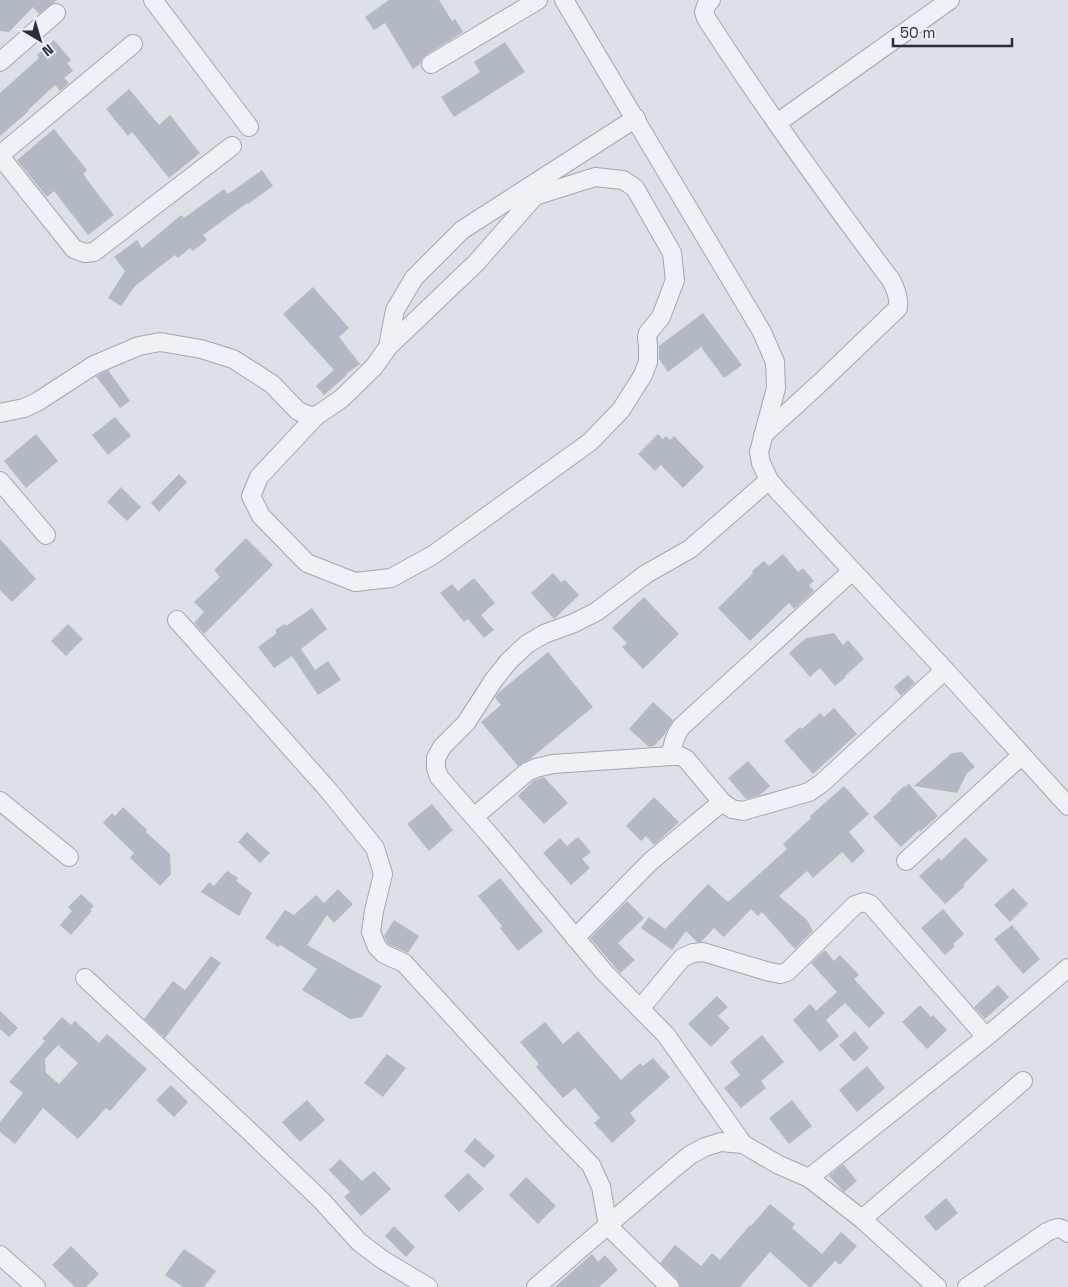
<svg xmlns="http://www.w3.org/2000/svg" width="1068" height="1287" viewBox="0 0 1068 1287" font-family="'Space Grotesk',sans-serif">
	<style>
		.building { fill: #b3b9c4; fill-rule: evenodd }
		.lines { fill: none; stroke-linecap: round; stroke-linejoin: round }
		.street-casing { stroke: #a1a7b1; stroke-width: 20 }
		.street { stroke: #eff1f6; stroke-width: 18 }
	</style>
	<rect width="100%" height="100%" fill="#dce0e7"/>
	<g class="building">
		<path d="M0,0H57L39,14L33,7L9,32L0,31Z"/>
		<path d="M389,0H439L452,21L455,19L463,32L426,55L422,59L420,64L413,69L385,23L374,30L365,17Z"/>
		<path d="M54,40L71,60L67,63L73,71L64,78L69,83L60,91L55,85L28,110L29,111L0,136V93L39,58L37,55Z"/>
		<path d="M505,42L525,72L454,117L441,97L480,72L474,62Z"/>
		<path d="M129,89L159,125L170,115L200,153L169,178L132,132L128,136L106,109Z"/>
		<path d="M54,129L87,170L83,174L114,215L88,235L54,191L47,197L17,160Z"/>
		<path d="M262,170L273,186L248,204L247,203L203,235L207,240L193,251L190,248L178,258L175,255L135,286L121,306L108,298L125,271L114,257L137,240L142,248L181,215L184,218L224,189L228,194Z"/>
		<path d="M313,287L349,328L339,337L360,364L346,374L347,375L324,395L316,386L334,370L283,314Z"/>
		<path d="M703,313L742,365L724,378L701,347L668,372L659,359V346Z"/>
		<path d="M108,370L130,401L120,408L96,376Z"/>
		<path d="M115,417L131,436L108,455L92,435Z"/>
		<path d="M36,434L58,461L26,488L4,461Z"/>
		<path d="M658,434L663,439L666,436L670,440L674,436L704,467L683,488L661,465L655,471L638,454Z"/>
		<path d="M179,474L187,482L159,512L151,503Z"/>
		<path d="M121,487L141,507L127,521L107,502Z"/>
		<path d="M246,538L273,565L204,634L194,623L204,612L194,602L220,577L214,570Z"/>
		<path d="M0,539L36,579L12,602L0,590Z"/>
		<path d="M783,554L798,572L803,568L814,581L809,585L814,591L794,609L789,603L750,641L718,608L753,573L752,571L764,561L769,566Z"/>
		<path d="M553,573L561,582L565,580L579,595L554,619L531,593Z"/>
		<path d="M474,578L495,603L481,615L494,630L484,638L468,619L464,622L440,593L452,584L458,591Z"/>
		<path d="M644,597L679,634L643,669L622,647L627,643L612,628Z"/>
		<path d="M312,608L327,629L301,649L315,670L328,661L341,680L318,695L292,656L274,668L258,647L277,633L275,630L285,624L286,626Z"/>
		<path d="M68,624L83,639L66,656L51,641Z"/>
		<path d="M834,633L843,645L848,640L864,659L845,676L846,677L835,686L820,668L810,677L789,653L806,638Z"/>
		<path d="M548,652L593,707L530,759L518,766L481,722L501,705L495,698L498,693Z"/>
		<path d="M908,675L915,683L901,696L894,687Z"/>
		<path d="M653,702L673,720L665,734L654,746L649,747L629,729Z"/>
		<path d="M834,708L857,734L813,774L784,741L800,727L802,729L820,713L824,717Z"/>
		<path d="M962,752L975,767L967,773L957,793L914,786L952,753Z"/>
		<path d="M748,761L770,786L760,795L746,799L728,778Z"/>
		<path d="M544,777L568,803L544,824L518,796L533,781Z"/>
		<path d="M909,784L938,816L920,832L919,830L901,847L873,817L892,800L890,799L904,786L905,787Z"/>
		<path d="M844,786L869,814L849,832L865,851L852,863L842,852L813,878L807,871L779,896L807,920L813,931L795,949L762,912L758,916L751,909L724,937L714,928L701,942H697L686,931L672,950L641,928L649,917L665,929L708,884L728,902L787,849L783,844L811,818L810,816Z"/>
		<path d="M654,797L679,822L654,845L646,836L641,841L626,826Z"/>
		<path d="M432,804L453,830L429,851L407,824Z"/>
		<path d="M123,807L147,830L146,832L170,854L171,874L160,886L130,858L134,853L103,823L112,813L115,816Z"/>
		<path d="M247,832L270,853L260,863L238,842Z"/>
		<path d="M578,837L591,852L582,859L590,868L571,885L543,853L560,838L567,846Z"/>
		<path d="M965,837L988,860L963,885L965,886L945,904L919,876L939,858L941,861Z"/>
		<path d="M227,871L238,878L236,881L252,893L239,916L201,892L209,882L214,886Z"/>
		<path d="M500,878L543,931L518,951L500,928L502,926L478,896Z"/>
		<path d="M1013,888L1028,904L1010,922L994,905Z"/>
		<path d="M338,889L353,904L334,923L327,915L307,945L382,986L362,1017L350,1019L302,990L317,969L280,945L278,947L265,938L285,910L294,915L316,895L324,903Z"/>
		<path d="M81,894L94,906L90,910L92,911L71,935L60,925L72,911L68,907Z"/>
		<path d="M627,901L644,918L618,943L635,960L620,973L590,938Z"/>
		<path d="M943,909L964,934L953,944L955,946L945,955L921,928Z"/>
		<path d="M394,920L419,936L408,953L390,945L386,941L384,936Z"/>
		<path d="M1012,925L1040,959L1023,974L994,939Z"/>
		<path d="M825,950L834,961L840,955L859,975L854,979L885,1013L869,1028L845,1003L826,1020L839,1036L820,1052L793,1020L810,1004L816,1011L837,992L811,963Z"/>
		<path d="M211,956L221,963L165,1038L144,1019L173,981L185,990Z"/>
		<path d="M998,985L1009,997L985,1019L974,1007Z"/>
		<path d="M717,996L728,1007L718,1016L730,1028L711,1047L688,1024Z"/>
		<path d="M920,1005L931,1017L933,1015L947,1030L927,1049L902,1022Z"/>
		<path d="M0,1011L18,1028L9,1037L0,1029Z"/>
		<path d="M62,1017L71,1025L75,1021L99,1043L107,1034L147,1069L110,1111L106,1108L78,1139L43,1108L15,1144L0,1132V1122L23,1093L9,1082L45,1041L42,1039ZM58,1045L78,1063L59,1084L46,1073L45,1059Z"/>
		<path d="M545,1022L563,1044L578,1031L621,1080L640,1063L643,1066L653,1058L670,1077L630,1113L636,1121L612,1143L594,1123L600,1118L575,1088L563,1098L536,1067L539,1064L520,1042Z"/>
		<path d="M855,1031L869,1048L854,1062L839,1045Z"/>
		<path d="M762,1035L784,1062L761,1081L766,1088L741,1108L724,1088L740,1075L730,1062Z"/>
		<path d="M387,1054L406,1068L383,1097L364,1083Z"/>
		<path d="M867,1066L885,1088L857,1112L839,1090Z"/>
		<path d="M171,1085L188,1102L174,1117L156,1100Z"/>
		<path d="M307,1100L325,1120L300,1142L282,1122Z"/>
		<path d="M792,1100L812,1126L789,1144L769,1118Z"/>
		<path d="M475,1138L495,1156L484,1168L464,1151Z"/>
		<path d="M340,1159L362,1181L374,1171L391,1189L361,1216L344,1197L350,1192L329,1170Z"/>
		<path d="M843,1164L857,1181L844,1192L829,1176Z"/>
		<path d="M468,1173L484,1189L459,1212L444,1196Z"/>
		<path d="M526,1177L556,1206L538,1224L509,1195Z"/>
		<path d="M946,1198L958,1213L936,1231L924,1217Z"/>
		<path d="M770,1204L795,1224L792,1228L822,1254L841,1232L857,1246L840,1265L835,1261L811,1287H809L770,1252L740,1287H680V1284L677,1279L660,1263L675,1245L701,1266L712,1253L720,1260L750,1225L751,1226Z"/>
		<path d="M394,1226L415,1247L406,1257L385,1236Z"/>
		<path d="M71,1246L99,1274L86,1287H75L52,1265Z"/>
		<path d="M184,1249L216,1271L204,1287H183L165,1275Z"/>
		<path d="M592,1254L598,1262L605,1255L618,1270L599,1287H555Z"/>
	</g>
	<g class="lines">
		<g class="street-casing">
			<g id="street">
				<path d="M153,0L249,127"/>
				<path d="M564,0L762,332L775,362L776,388L759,452L761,463L769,480L779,492L945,670L1068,806"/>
				<path d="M711,0L707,4L704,12L706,18C764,108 827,195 891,280C896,290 899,297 898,308L821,382L763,435"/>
				<path d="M0,62L56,13"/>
				<path d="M431,64L538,0"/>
				<path d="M777,123L950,0"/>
				<path d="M0,155L133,44"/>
				<path d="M0,156L74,249L85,253L94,252L232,146"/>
				<path d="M516,195L535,196L595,177L623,180L635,188L672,253L675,280L661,317L648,333L647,337L648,345V362L643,375L621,410L590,442L433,555L391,578L355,582L307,563L261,516L251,496L259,477L316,416L341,399L374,367L388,347L395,310L414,278L462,230L636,118"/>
				<path d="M388,347L476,263L535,196"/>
				<path d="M0,413L24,408L37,402L94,365L139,346L160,342L201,349L233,359L272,384L298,411L307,415L316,416"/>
				<path d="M0,481L46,535"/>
				<path d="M177,620L329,791L375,848L383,874L374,911L371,932L377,947L384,954L404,963L557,1130L591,1165L601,1187L608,1226L670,1287"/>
				<path d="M671,756C672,745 674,737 681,727L852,571"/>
				<path d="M0,801L69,857"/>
				<path d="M474,817L527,772L536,768L553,764L671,756H680L686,759L722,802L732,809L743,811L809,792L822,783L945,670"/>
				<path d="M906,861L1022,755"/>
				<path d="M575,938L651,861L722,802"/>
				<path d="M85,978L246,1128L322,1201L359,1242L383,1260L428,1287"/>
				<path d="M640,1009L682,958L693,953L703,952L766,971L780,974L787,972L855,905L864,902L870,904L986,1037"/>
				<path d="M743,1144L666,1035L604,972L494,840L439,777L436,768V758L442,747L466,723L493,681L508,662L527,644L544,634L574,623L596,612L646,574L690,549L769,480"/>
				<path d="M809,1178L862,1219L937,1287"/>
				<path d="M862,1219L1023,1081"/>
				<path d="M0,1255L36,1287"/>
				<path d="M536,1287L673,1169L690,1155L705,1147L721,1142L743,1144L777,1164L809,1178L986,1037L1068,968"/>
				<path d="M967,1287L1047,1232C1058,1227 1059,1226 1068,1233"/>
			</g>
		</g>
		<use href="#street" class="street"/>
	</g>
	<g transform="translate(40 40) rotate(142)" stroke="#ebeff5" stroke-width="4" paint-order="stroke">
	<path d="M0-4L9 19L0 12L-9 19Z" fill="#252d3f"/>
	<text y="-8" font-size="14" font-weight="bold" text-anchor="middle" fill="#252d3f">N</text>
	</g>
	<path d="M893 38v8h119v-8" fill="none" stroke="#252d3f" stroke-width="2.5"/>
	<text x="900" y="38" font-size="15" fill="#252d3f" stroke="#ebeff5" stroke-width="4" paint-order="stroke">50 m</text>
</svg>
